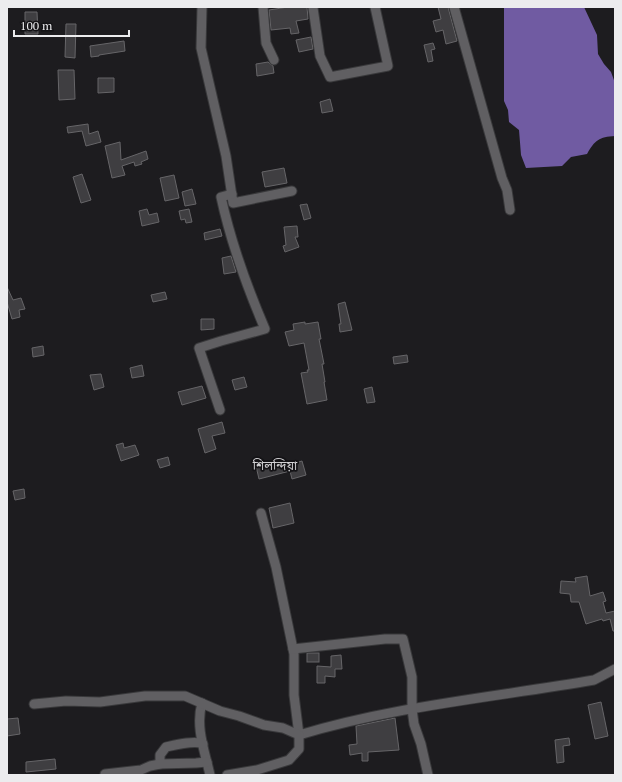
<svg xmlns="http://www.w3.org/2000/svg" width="622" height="782" viewBox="0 0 622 782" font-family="'PT Serif','Noto Sans Bengali',serif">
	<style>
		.water { fill: #705ba2 }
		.building { fill: #3f3e41; stroke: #666568 }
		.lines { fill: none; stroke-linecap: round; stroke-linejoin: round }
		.minor-casing { stroke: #39393b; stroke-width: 11 }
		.minor { stroke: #605f62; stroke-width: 9 }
		.labels { text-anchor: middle; stroke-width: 3.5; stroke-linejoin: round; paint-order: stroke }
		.quarter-label { font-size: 12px; fill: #d3d2d5; stroke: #141316 }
	</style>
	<rect width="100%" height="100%" fill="#1d1c1f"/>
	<path class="water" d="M504,7H584L597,35L598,54L604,64L611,72L615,83V136C599,137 595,140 587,154L571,157L562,166L526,168L521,155L519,130L509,122L508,110L504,101Z"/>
	<g class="building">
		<path d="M288,7H307L308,19L296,21L299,33L291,34L290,28L271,30L269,10Z"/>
		<path d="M438,7H448L457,41L446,44L443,30L436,32L433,21L441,19Z"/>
		<path d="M25,12H37L38,34H25Z"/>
		<path d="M66,24H76L75,58L65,57Z"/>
		<path d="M311,37L313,49L299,52L296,40Z"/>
		<path d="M124,41L125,51L99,55V56L91,57L90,46Z"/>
		<path d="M433,43L435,49L431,50L433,61L428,62L424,45Z"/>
		<path d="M268,62L273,66L274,73L257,76L256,64Z"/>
		<path d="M58,70H74L75,99L59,100Z"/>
		<path d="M98,78H114V92L98,93Z"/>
		<path d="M330,99L333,111L322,113L320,102Z"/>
		<path d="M88,124L89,134L98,131L101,142L86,146L82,131L68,133L67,127Z"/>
		<path d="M120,142L121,160L146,151L148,159L141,162L142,164L135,166L134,162L122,166L125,175L112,178L105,146Z"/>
		<path d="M284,168L287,183L265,187L262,172Z"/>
		<path d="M82,174L91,200L81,203L73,177Z"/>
		<path d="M174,175L179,198L165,201L160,178Z"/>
		<path d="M192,189L196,204L185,206L182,192Z"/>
		<path d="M307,204L311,218L304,220L300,205Z"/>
		<path d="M147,209L149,215L157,213L159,222L142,226L139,211Z"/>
		<path d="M189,209L192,222L186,223L185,219L181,220L179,211Z"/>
		<path d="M297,226L298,237H295L299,247L285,252L283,246L286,245L284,227Z"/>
		<path d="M220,229L222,236L205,240L204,233Z"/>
		<path d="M231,256L236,272L224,274L222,258Z"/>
		<path d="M7,287L13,300L21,298L25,309L19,310L20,317L12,319L7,302Z"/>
		<path d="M165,292L167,299L153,302L151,295Z"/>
		<path d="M345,302L352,330L340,332L339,324H341L338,304Z"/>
		<path d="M201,319H214V329L201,330Z"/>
		<path d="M305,322V324L318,322L321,339H319L324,364H322L325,382H324L327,400L307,404L301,373L308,372L307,370H309L304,343L289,346L285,332L294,330L293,324Z"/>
		<path d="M43,346L44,355L33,357L32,348Z"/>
		<path d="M407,355L408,362L394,364L393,357Z"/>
		<path d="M142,365L144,376L132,378L130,368Z"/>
		<path d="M101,374L104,387L94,390L90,375Z"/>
		<path d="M244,377L247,387L235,390L232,380Z"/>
		<path d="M202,386L206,398L182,405L178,392Z"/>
		<path d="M372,387L375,402L367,403L364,389Z"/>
		<path d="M222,422L225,433L212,436L216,449L205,453L198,429Z"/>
		<path d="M123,443L124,448L135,445L139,455L121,461L116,445Z"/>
		<path d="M168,457L170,465L160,468L157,460Z"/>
		<path d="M284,460L285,466L302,461L306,475L292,479L290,471L259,479L256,466Z"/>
		<path d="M24,489L25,498L15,500L13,491Z"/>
		<path d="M290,503L294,523L273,528L269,508Z"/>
		<path d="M587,576L590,596L603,592L606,601L603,602L606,613L615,611V631H613L610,619L603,621L602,619L586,624L579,602H571L570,594L560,593L561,581L576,582L575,578Z"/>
		<rect x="307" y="653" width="12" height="9"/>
		<path d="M341,655L342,669H335V677L325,676V683H317V666L331,667V656Z"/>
		<path d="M601,702L608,736L595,739L588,705Z"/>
		<path d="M18,718L20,734L7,736V719Z"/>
		<path d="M395,718L399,750L368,752V761H362V753L350,755L349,745L357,744L356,726Z"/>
		<path d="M569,738L570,745L563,746L564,762L557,763L555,740Z"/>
		<path d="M55,759L56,769L26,772V762Z"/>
	</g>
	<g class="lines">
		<g class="minor-casing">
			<g id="minor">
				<path d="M202,7L201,48L226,156L233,203L292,191"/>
				<path d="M263,7L266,43L274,60"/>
				<path d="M454,7L502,178L507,190L510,210"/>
				<path d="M313,8L320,56L330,77L388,66L375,7"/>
				<path d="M220,410L199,348L221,341L265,329C247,287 231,243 221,197L232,194"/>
				<path d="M261,513L276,567L294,654V695L299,735C395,706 496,697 594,680L615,669"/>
				<path d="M293,649L385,639H403L412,677V709L414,724L421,744L428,775"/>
				<path d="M202,703C195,727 205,752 210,775"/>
				<path d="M34,704L66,701L100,702L145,696H185L220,711L239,716L264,725L283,728L299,735V749L289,760L257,770L227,775"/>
				<path d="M160,764V755L166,747C175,745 195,740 203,744"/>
				<path d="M105,774L141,770L150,766L160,764L196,763L207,762"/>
			</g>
		</g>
		<use href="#minor" class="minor"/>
	</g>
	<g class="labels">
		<g class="quarter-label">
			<text x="275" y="470">শিলন্দিয়া</text>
		</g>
	</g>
	<rect width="622" height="782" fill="none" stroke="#ececee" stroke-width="16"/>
	<path d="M14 30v6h115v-6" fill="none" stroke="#ececee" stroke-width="2"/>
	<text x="20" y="30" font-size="12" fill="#ececee" stroke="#141316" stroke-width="3" paint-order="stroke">100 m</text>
</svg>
